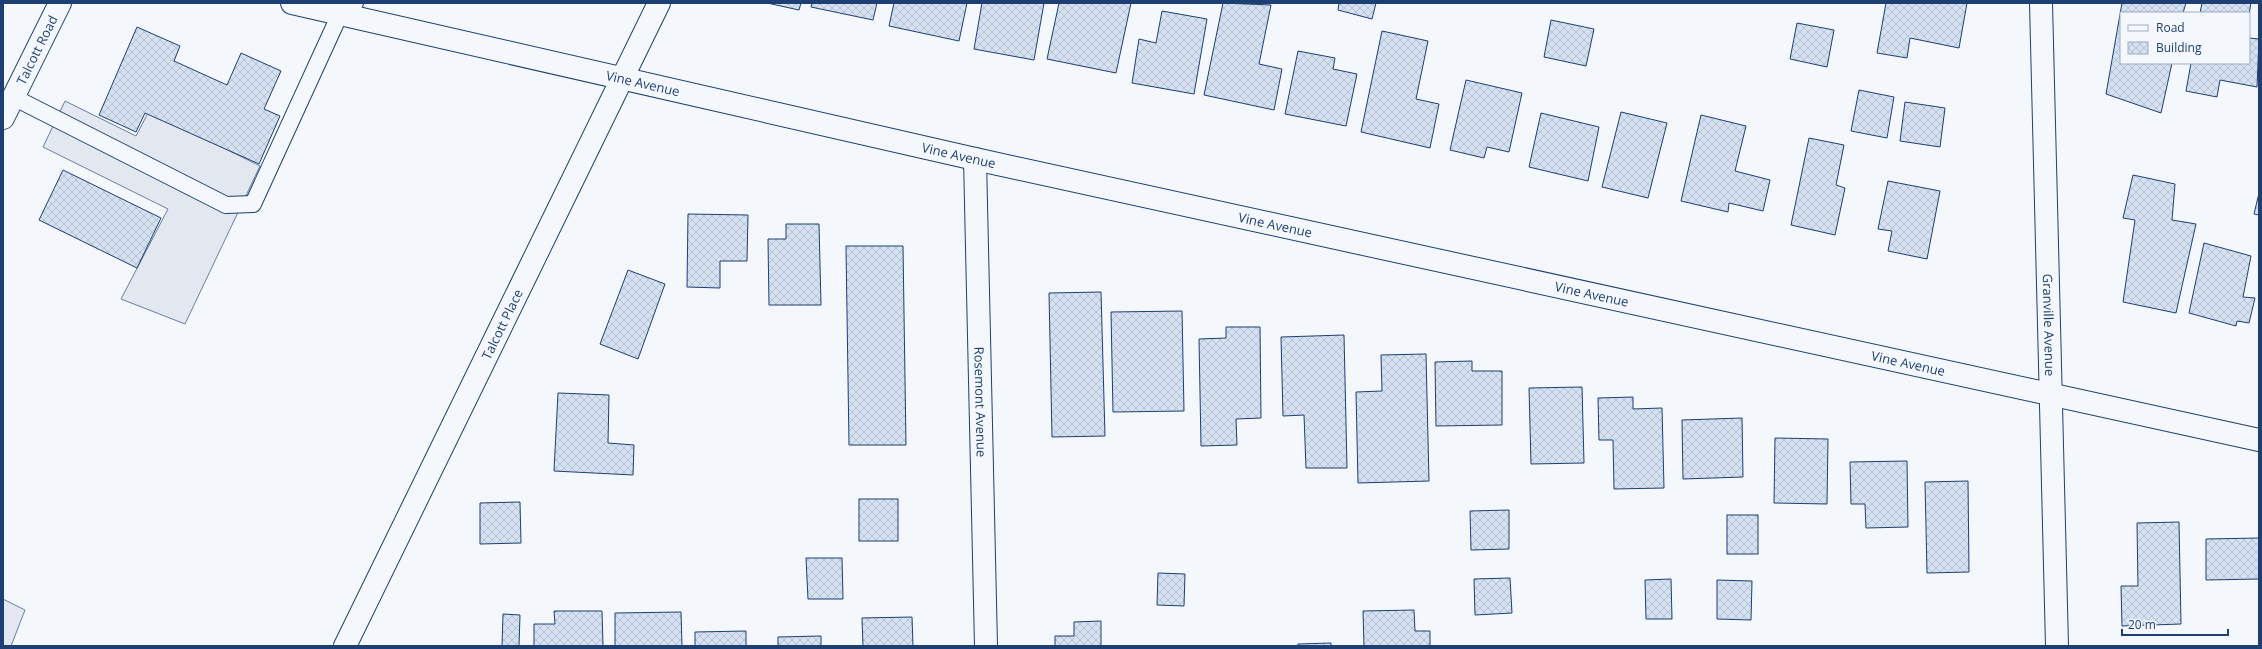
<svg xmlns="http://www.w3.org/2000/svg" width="2262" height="649" viewBox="0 0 2262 649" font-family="'Open Sans',sans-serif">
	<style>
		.parking { fill: #e3e8f0; stroke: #687fa3 }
		.building { fill: url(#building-cross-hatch); stroke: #1d3f73 }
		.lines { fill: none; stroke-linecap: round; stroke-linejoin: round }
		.lane-casing { stroke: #1d3f73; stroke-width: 18 }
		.street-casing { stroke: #1d3f73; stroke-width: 24 }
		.secondary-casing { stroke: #1d3f73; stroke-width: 24 }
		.lane { stroke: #f4f7fb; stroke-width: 16 }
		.street { stroke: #f4f7fb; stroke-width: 22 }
		.secondary { stroke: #f4f7fb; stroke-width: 22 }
		.labels { text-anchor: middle; stroke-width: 3; stroke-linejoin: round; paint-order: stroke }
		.street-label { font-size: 13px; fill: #1d3f73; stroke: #f4f7fb }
	</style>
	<defs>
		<pattern id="building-cross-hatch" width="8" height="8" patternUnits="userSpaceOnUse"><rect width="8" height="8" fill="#d5e0f0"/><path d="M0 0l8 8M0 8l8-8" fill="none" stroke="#b6c1d1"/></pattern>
	</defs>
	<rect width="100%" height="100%" fill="#f4f7fb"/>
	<g class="parking">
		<path d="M65,101L136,136L149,111L260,166L185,324L121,299L168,209L43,147Z"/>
		<path d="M3,599L25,610L11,646H3Z"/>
	</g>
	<g class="building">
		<path d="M767,3H801L799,10Z"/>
		<path d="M812,3H877L873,20L811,7Z"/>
		<path d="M894,3H967L959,41L889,26Z"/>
		<path d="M982,3H1044L1034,60L974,49Z"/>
		<path d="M1059,3H1131L1116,73L1047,59Z"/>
		<path d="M1223,3L1271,5L1259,64L1282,69L1274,110L1204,95Z"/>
		<path d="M1339,3H1376L1372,19L1338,10Z"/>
		<path d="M1886,3H1967L1959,48L1910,38L1907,58L1877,53Z"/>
		<path d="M2122,3H2186L2183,13H2121V63H2172L2161,113L2106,94Z"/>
		<path d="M2202,3H2251L2249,14L2200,13Z"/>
		<path d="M1162,11L1207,19L1194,94L1132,83L1139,39L1156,43Z"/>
		<path d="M1551,20L1594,29L1586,66L1544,57Z"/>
		<path d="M1797,23L1834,30L1827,67L1790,59Z"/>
		<path d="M137,27L180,46L174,61L227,85L241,53L281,71L264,109L280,116L259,164L145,113L136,132L99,115Z"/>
		<path d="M1382,31L1428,41L1416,99L1439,104L1430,148L1361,132Z"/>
		<path d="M2249,38L2259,39L2257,87L2220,80L2217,97L2186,91L2191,63H2249Z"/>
		<path d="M1298,51L1335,58L1333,69L1357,74L1346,126L1285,114Z"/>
		<path d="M1466,80L1522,93L1509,152L1487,147L1484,158L1450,150Z"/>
		<path d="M1859,90L1894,97L1887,138L1851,131Z"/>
		<path d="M1905,102L1945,108L1940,147L1900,141Z"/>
		<path d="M1621,112L1667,123L1648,198L1602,187Z"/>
		<path d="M1541,113L1599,127L1588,181L1529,167Z"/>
		<path d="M1701,115L1746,126L1735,171L1770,180L1763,211L1729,203L1728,212L1681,201Z"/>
		<path d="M1809,138L1844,145L1836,185L1845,188L1835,235L1791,225Z"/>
		<path d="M63,170L161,218L137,268L39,220Z"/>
		<path d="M2133,175L2175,184L2172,220L2196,224L2176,313L2123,302L2135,220L2123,218Z"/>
		<path d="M1888,181L1940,191L1927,259L1888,251L1892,231L1878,229Z"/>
		<path d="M2259,193V215L2254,214Z"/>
		<path d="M688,214L748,215L747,261H720V288L687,287Z"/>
		<path d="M786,224H819L821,305H769L768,239H786Z"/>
		<path d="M2204,243L2251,256L2243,297L2255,298L2249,323L2237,321L2236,326L2189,313Z"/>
		<path d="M846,246H903L906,445H849Z"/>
		<path d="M628,270L665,284L638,359L600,344Z"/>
		<path d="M1101,292L1105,436L1052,437L1049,293Z"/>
		<path d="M1182,311L1184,411L1113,412L1111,312Z"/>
		<path d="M1226,327H1260L1261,418L1236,419L1237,445L1201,446L1199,339L1226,338Z"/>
		<path d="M1344,335L1347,468H1306L1304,415L1283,416L1281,337Z"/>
		<path d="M1426,354L1429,481L1358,483L1356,392L1382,391L1381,355Z"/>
		<path d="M1472,361V371H1502V425L1436,426L1435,362Z"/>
		<path d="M1582,387L1584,463L1531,464L1529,388Z"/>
		<path d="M558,393L609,395L608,443L634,445L633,475L554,471Z"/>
		<path d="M1633,397V409L1662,408L1664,488L1614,489L1613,440H1599L1598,398Z"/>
		<path d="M1742,418L1743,477L1683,479L1682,420Z"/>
		<path d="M1775,438L1828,439L1827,504L1774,503Z"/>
		<path d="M1907,461L1908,527L1866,528L1865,504H1851L1850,462Z"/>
		<path d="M1968,481L1969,572L1927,573L1925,482Z"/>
		<rect x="859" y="499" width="39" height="42"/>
		<path d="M520,502L521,543L480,544V503Z"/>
		<path d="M1509,510V549L1471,550L1470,511Z"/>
		<rect x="1727" y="515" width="31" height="39"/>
		<path d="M2179,522L2181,624L2122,626L2121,586H2138L2137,523Z"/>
		<path d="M2259,538V579L2206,580V539Z"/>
		<path d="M806,558H842L843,599H808Z"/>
		<path d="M1158,573L1185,574L1184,606L1157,605Z"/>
		<path d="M1510,578L1512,613L1475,615L1474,579Z"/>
		<path d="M1671,579L1672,619H1646L1645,580Z"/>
		<path d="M1717,580L1752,581L1751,620L1717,619Z"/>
		<path d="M1414,610L1415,631H1430V646H1364L1363,611Z"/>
		<path d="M554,611H602L603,646H534V624H555Z"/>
		<path d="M681,612L682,646H615V613Z"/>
		<path d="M503,614L520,615L519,646H502Z"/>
		<path d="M912,617L913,646H863L862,618Z"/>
		<path d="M1101,621V646H1055V636H1074V622Z"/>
		<path d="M746,631V646H695V632Z"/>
		<path d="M821,636V646H778V637Z"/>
		<path d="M1331,643V646H1298V644Z"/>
	</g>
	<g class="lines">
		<g class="lane-casing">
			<g id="lane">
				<path d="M349,16L355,3"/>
				<path d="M13,97L226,205L253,204L340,14"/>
			</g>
		</g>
		<g class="street-casing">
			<g id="street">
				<path id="s1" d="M292,3L975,159L2259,440"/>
				<path id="s2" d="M2041,3L2057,646"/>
				<path id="s3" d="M975,159L986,646"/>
				<path id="s4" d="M345,646L659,3"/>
			</g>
		</g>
		<g class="secondary-casing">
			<g id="secondary">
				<path id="s5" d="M3,118L60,3"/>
			</g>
		</g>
		<use href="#lane" class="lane"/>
		<use href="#street" class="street"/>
		<use href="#secondary" class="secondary"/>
	</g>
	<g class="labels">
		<g class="street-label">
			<text dy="5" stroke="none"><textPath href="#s5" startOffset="76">Talcott Road</textPath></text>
			<text dy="5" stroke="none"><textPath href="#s1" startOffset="360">Vine Avenue</textPath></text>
			<text dy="5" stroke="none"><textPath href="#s1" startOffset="684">Vine Avenue</textPath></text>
			<text dy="5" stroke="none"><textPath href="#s1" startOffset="1008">Vine Avenue</textPath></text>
			<text dy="5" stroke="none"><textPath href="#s1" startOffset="1332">Vine Avenue</textPath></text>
			<text dy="5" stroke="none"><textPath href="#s4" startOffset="358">Talcott Place</textPath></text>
			<text dy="5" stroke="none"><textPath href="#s2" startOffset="322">Granville Avenue</textPath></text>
			<text dy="5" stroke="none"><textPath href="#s1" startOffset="1656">Vine Avenue</textPath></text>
			<text dy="5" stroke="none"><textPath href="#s3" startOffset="243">Rosemont Avenue</textPath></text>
		</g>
	</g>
	<rect width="2262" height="649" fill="none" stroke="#1d3f73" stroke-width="8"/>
	<rect x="2120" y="12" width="130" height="52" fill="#f4f7fb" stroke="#9eadc5"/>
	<rect x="2128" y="25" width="20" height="6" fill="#f4f7fb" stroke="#9eadc5"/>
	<text x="2156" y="32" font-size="12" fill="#1d3f73">Road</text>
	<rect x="2128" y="42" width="20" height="12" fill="url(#building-cross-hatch)" stroke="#9eadc5"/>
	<text x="2156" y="52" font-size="12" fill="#1d3f73">Building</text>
	<path d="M2122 629v6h106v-6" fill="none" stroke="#1d3f73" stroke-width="2"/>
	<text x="2128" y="629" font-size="12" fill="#1d3f73" stroke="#f4f7fb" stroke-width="3" paint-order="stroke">20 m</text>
</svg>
